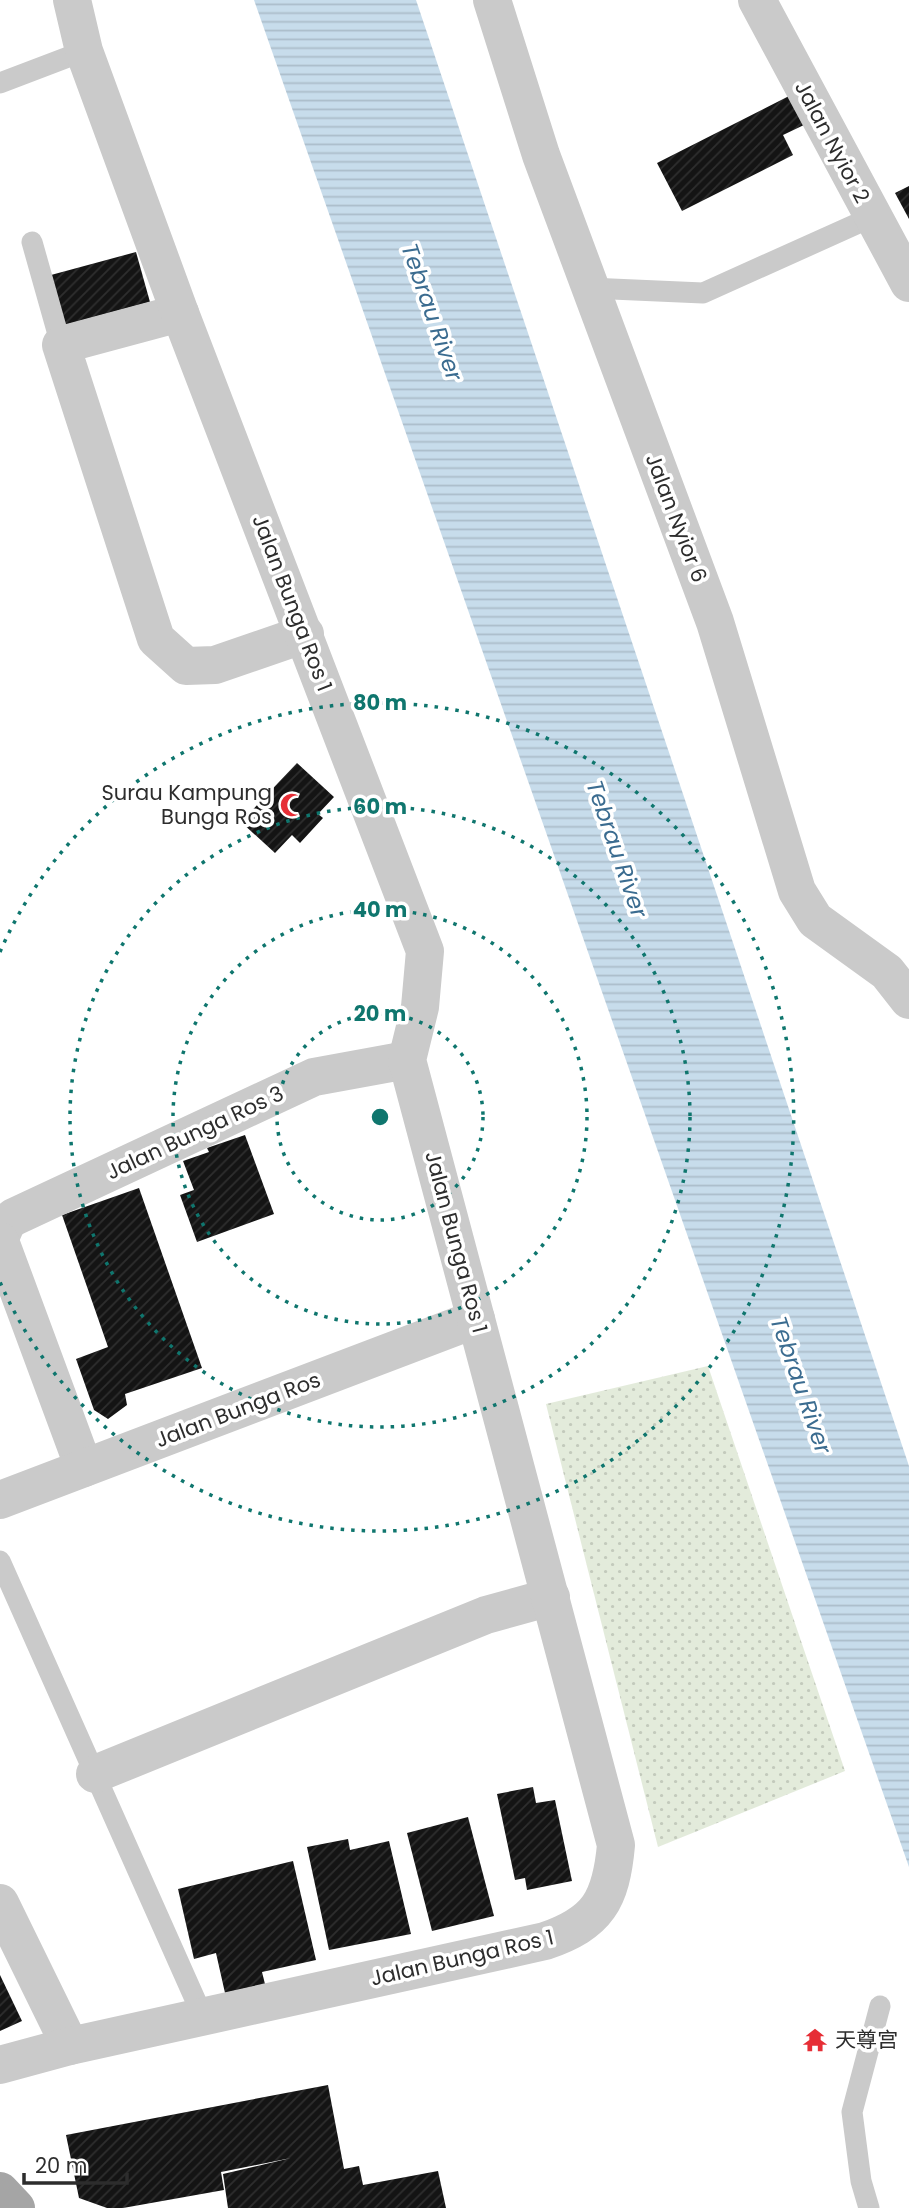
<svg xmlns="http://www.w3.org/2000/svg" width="909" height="2208" viewBox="0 0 909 2208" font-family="Poppins,'Noto Sans SC',sans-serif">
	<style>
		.grass { fill: url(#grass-dots) }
		.water { fill: url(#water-rules) }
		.building { fill: url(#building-hatch) }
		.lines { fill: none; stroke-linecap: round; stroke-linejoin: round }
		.lane { stroke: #cacaca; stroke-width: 21 }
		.street { stroke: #cacaca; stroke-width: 38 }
		.primary { stroke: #a5a5a5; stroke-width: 38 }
		.ring { fill: none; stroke: #0f766e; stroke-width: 3.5; stroke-dasharray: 3.5 7 }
		.labels { text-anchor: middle; stroke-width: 7; stroke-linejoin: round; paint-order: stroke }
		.street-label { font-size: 21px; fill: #2d2d2d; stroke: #fff }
		.poi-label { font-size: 21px; fill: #2d2d2d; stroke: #fff; text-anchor: end }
		.water-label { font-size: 23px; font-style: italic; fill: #3b6c90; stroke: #fff }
		.centre { fill: #0f766e; stroke: #fff; stroke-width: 3.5 }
		.ring-label { font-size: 21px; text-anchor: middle; font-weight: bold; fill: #0f766e; stroke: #fff; stroke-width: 7; stroke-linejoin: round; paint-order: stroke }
	</style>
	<defs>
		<pattern id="grass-dots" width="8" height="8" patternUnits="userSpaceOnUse" patternTransform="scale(1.75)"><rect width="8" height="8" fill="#e3ebdb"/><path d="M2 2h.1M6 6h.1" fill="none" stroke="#c3cabc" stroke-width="1.8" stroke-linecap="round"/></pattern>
		<pattern id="water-rules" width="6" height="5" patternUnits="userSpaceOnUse" patternTransform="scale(1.75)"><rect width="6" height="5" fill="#c7dceb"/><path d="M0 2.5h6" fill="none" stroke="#abbdca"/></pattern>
		<pattern id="building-hatch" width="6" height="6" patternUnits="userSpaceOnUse" patternTransform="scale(1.75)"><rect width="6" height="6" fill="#141414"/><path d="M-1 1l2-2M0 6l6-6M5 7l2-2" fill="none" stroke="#2e2e2e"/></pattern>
	</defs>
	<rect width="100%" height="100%" fill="#fff"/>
	<path class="grass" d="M708,1366L845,1771L658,1847L546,1404Z"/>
	<path class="water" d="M254,0H416L909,1466V1867Z"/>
	<g class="building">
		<path d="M789,96L804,125L783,135L793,155L682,211L657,163Z"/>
		<path d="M909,186V219L895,193Z"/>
		<path d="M136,252L150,302L65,325L51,275Z"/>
		<path d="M297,763L334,797L318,814L323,818L300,843L292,835L275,853L241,822Z"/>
		<path d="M245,1135L274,1214L197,1242L180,1195L194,1190L183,1161L209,1152L207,1148Z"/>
		<path d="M139,1188L202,1368L125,1394L127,1405L108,1419L94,1410L76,1359L108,1347L62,1215Z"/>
		<path d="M533,1787L536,1803L555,1800L572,1881L527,1890L525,1878L515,1880L497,1794Z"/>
		<path d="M468,1817L494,1916L432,1931L407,1833Z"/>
		<path d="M348,1839L350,1850L389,1841L411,1934L329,1950L307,1847Z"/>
		<path d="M293,1861L316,1960L262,1972L265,1984L225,1993L216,1953L194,1959L178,1889Z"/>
		<path d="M0,1975L22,2021L0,2031Z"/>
		<path d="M328,2085L344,2169L359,2166L363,2185L438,2171L446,2208H228L223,2174L291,2158L221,2172L224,2190L123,2208H107L79,2198L66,2135Z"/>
	</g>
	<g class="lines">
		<g class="lane">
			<path d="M0,83L84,51"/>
			<path d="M32,242L61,345"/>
			<path d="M589,288L703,293L872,217"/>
			<path d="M0,1561L203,2017"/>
			<path d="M869,2208L861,2181L852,2112L880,2006"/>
		</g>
		<g class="street">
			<path d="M492,0L541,155L715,622L797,891L815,920L887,972L909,1000"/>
			<path d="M757,0L909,283"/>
			<path d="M180,313L61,345L156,639L186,666L215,665L305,634"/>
			<path d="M0,1238L7,1222L14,1217L314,1077L407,1060"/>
			<path d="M0,1241L84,1468"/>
			<path d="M0,1500L476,1319"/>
			<path d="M95,1774L486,1615L551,1597"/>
			<path d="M0,1903L70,2046"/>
			<path d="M0,2065L70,2046L545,1941C598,1923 611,1900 616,1845L407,1060L420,1007L425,951L180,313L84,51L72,0"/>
		</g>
		<path class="primary" d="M0,2191L16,2208"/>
	</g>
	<g class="ring">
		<circle cx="380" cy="1117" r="103"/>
		<circle cx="380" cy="1117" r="207"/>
		<circle cx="380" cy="1117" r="310"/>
		<path d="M0 952A414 414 0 1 1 0 1282"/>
	</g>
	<defs>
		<g id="mosque-bare" transform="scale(1.89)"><path d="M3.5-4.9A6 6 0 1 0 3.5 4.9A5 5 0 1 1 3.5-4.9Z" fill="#e62e36" stroke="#fff" stroke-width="2.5" paint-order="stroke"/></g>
		<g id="temple-bare" transform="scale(1.89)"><path d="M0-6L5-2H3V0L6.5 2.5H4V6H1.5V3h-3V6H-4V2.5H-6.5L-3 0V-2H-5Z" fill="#e62e36" stroke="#fff" stroke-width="2.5" paint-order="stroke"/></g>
	</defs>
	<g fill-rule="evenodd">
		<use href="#mosque-bare" x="292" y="805"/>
		<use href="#temple-bare" x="815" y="2040"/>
	</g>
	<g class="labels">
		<g class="street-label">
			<text transform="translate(832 142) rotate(62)" y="7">Jalan Nyior 2</text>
			<text transform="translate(676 518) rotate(69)" y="7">Jalan Nyior 6</text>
			<text transform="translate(292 603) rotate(69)" y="7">Jalan Bunga Ros 1</text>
			<text transform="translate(195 1133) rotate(-25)" y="7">Jalan Bunga Ros 3</text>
			<text transform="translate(456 1242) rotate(75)" y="7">Jalan Bunga Ros 1</text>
			<text transform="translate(238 1410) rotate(-21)" y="7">Jalan Bunga Ros</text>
			<text transform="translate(462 1958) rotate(-13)" y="7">Jalan Bunga Ros 1</text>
		</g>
		<g class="poi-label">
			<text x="272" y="800">Surau Kampung<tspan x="272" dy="24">Bunga Ros</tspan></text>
			<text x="835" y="2047" text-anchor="start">天尊宫</text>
		</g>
		<g class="water-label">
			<text transform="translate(432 312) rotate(71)" y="8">Tebrau River</text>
			<text transform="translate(617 849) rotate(71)" y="8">Tebrau River</text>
			<text transform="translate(801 1385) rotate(71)" y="8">Tebrau River</text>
		</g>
	</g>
	<circle cx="380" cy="1117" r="10" class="centre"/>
	<g class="ring-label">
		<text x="380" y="710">80 m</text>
		<text x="380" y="814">60 m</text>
		<text x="380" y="917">40 m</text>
		<text x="380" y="1021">20 m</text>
	</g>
	<path d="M24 2173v10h103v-10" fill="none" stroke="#2d2d2d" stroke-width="3.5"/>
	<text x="35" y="2173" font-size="21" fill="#2d2d2d" stroke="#ffffff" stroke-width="5" paint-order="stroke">20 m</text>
</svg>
